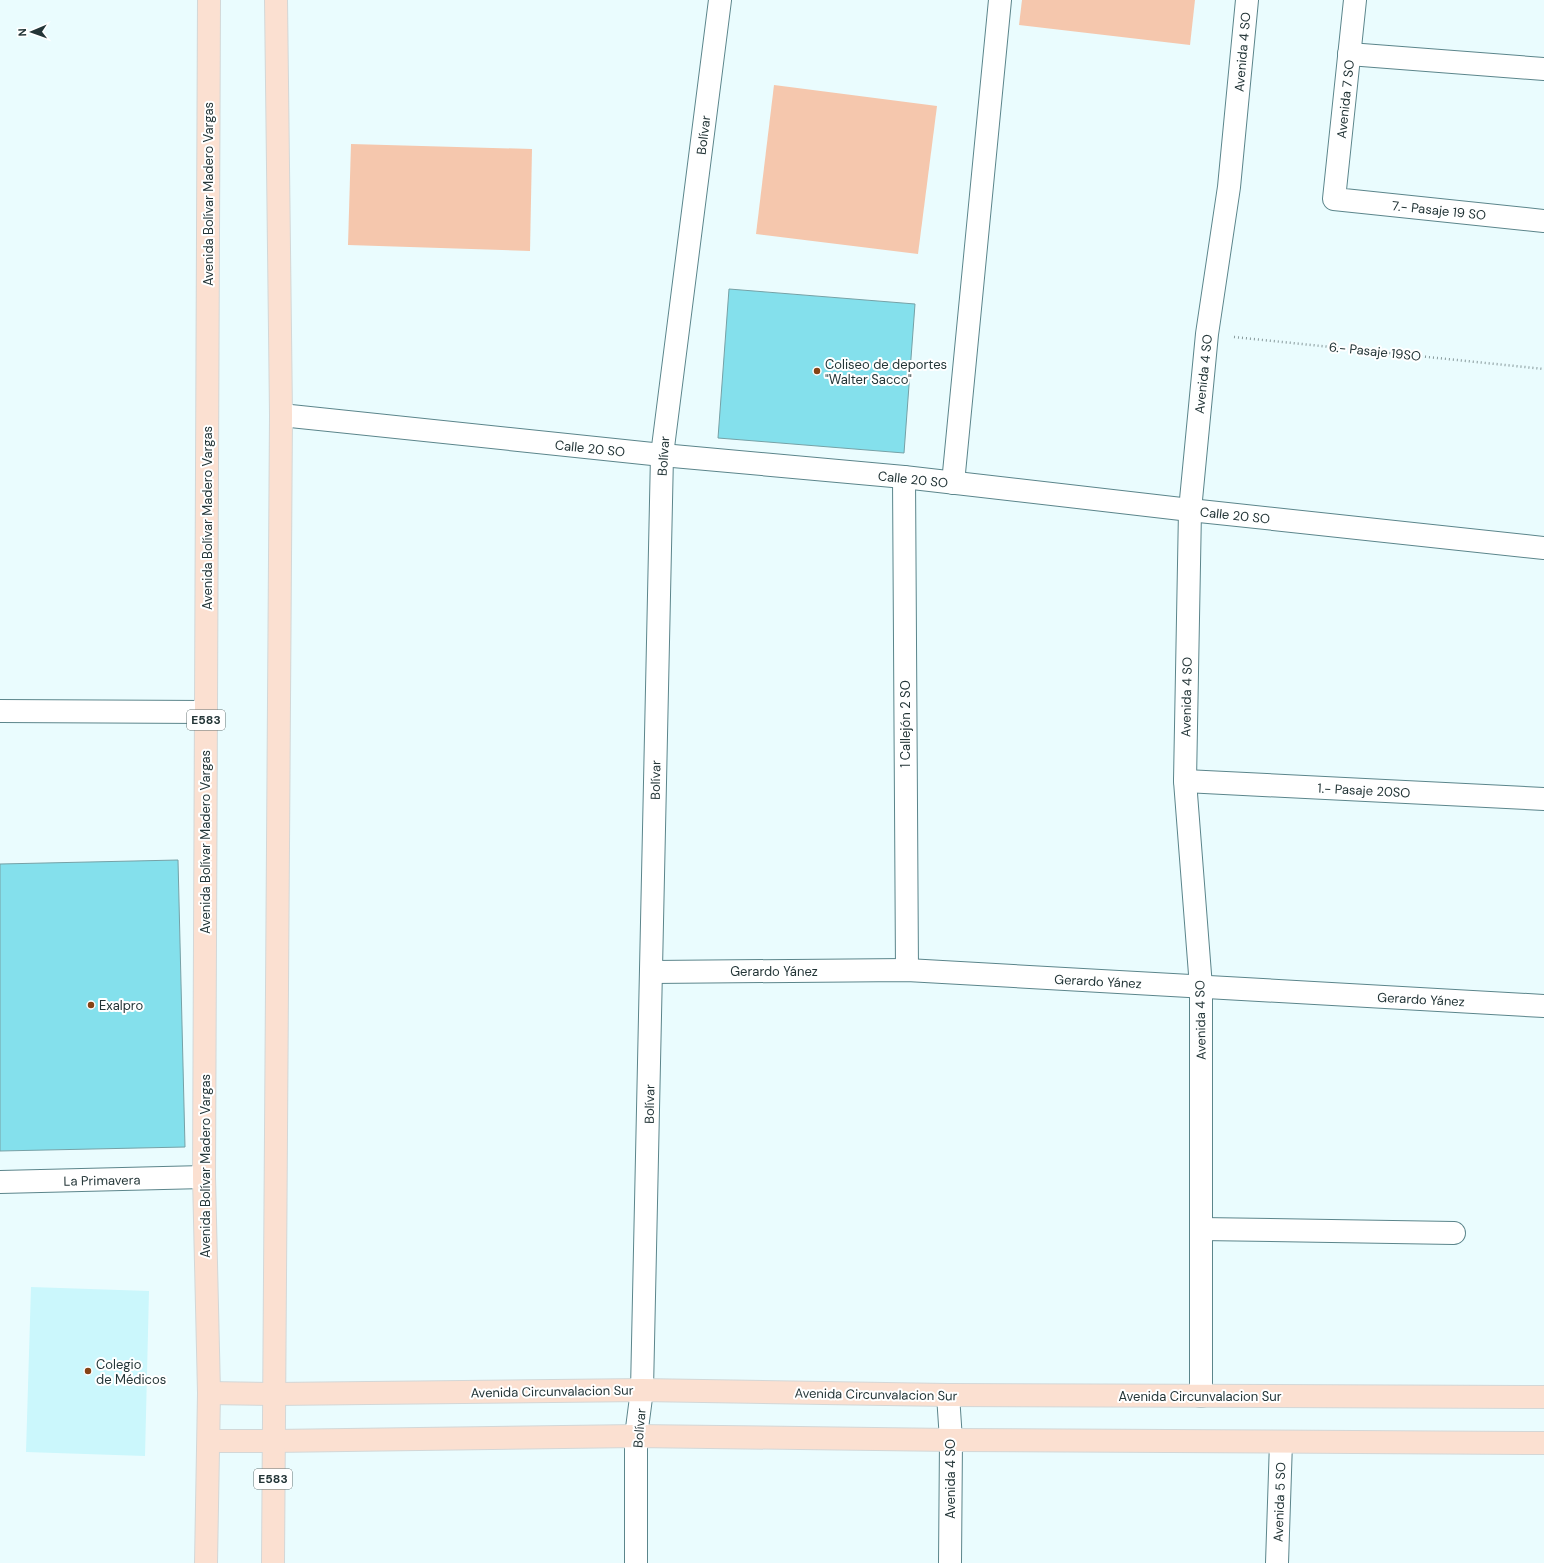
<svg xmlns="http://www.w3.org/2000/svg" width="1544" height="1563" viewBox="0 0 1544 1563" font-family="'DM Sans',sans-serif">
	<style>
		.built { fill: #cbf7fc }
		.green { fill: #f5c7ad }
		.building { fill: #84e0ec; stroke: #76a1a6 }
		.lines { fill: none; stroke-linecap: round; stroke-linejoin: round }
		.minor-casing { stroke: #5b858b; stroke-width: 24 }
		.major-casing { stroke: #d3d7d7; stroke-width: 24 }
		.path { stroke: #87999b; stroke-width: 2.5; stroke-dasharray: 1 3; stroke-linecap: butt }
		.minor { stroke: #fff; stroke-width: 22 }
		.major { stroke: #fbe0d1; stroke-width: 22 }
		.poi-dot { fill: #864315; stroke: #fff; stroke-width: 1.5 }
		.labels { text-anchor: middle; stroke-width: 4; stroke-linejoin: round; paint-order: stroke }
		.shield { fill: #fff; stroke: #657273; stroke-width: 1 }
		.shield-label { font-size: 12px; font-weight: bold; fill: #233537 }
		.street-label { font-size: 13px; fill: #233537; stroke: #fff }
		.poi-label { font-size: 13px; fill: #233537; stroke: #fff; text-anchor: start }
	</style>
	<rect width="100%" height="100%" fill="#eafcfe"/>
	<path class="built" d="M31,1287L149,1291L145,1456L26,1452Z"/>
	<g class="green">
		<path d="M1022,0H1195L1190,45L1019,25Z"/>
		<path d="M774,85L937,106L918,254L756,234Z"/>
		<path d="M351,144L532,149L530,251L348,245Z"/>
	</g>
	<g class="building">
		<path d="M729,289L915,304L904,453L718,438Z"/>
		<path d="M178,860L185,1147L0,1151V864Z"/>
	</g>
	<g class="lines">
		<g class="minor-casing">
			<g id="minor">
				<path d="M1355,0L1334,199L1544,221"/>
				<path d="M1349,54L1544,69"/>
				<path d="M281,415L662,455L904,477L1190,510L1544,548"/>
				<path d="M904,477L907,970"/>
				<path d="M953,483L1000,0"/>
				<path d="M0,711L206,712"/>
				<path d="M1185,781L1544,799"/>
				<path d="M652,972L907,970L1544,1006"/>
				<path d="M0,1182L204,1177"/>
				<path d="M1201,1229L1454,1233"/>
				<path d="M948,1395L951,1440L950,1563"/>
				<path d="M1201,1396V987L1185,781L1190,510L1207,334L1229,187L1247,0"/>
				<path d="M636,1563V1436L642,1390L662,455L720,0"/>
				<path d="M1277,1563L1281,1442"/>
			</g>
		</g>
		<g class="major-casing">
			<g id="major">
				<path d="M209,1393L274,1394L642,1390L948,1395L1544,1397"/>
				<path d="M209,1441H274L636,1436L951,1440L1544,1443"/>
				<path d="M206,1563L209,1393L204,1177L209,0"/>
				<path d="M273,1563L281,415L276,0"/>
			</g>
		</g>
		<path class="path" d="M1234,337L1544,369"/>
		<use href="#minor" class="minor"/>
		<use href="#major" class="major"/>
	</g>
	<g class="poi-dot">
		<circle cx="817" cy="371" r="4"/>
		<circle cx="91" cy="1005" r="4"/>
		<circle cx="88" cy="1371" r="4"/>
	</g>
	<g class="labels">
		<g class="shield">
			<rect x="187" y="710" width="38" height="20" rx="3"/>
			<rect x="254" y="1469" width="38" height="20" rx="3"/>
		</g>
		<g class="shield-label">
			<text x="206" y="724">E583</text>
			<text x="273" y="1483">E583</text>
		</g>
		<g class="street-label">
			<text transform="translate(1242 52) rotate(-85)" y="5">Avenida 4 SO</text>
			<text transform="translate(1345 99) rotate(-84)" y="5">Avenida 7 SO</text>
			<text transform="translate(703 135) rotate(-83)" y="5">Bolívar</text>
			<text transform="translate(208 194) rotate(-90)" y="5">Avenida Bolívar Madero Vargas</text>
			<text transform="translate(1439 210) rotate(6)" y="5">7.- Pasaje 19 SO</text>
			<text transform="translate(1375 351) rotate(6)" y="5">6.- Pasaje 19SO</text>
			<text transform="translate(1203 374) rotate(-84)" y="5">Avenida 4 SO</text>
			<text transform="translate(590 448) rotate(6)" y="5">Calle 20 SO</text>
			<text transform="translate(663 456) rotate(-86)" y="5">Bolívar</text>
			<text transform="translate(913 479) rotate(6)" y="5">Calle 20 SO</text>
			<text transform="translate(1235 515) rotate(6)" y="5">Calle 20 SO</text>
			<text transform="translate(207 518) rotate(-90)" y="5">Avenida Bolívar Madero Vargas</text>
			<text transform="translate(1186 697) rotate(-89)" y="5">Avenida 4 SO</text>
			<text transform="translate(905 724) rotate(-90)" y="5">1 Callejón 2 SO</text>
			<text transform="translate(655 780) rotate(-89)" y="5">Bolívar</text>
			<text transform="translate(1364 790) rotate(3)" y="5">1.- Pasaje 20SO</text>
			<text transform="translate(205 842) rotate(-90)" y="5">Avenida Bolívar Madero Vargas</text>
			<text x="774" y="976">Gerardo Yánez</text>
			<text transform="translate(1098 981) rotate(3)" y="5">Gerardo Yánez</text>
			<text transform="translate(1421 999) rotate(3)" y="5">Gerardo Yánez</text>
			<text transform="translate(1200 1020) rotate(-91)" y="5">Avenida 4 SO</text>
			<text transform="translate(649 1104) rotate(-89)" y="5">Bolívar</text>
			<text transform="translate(205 1166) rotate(-90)" y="5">Avenida Bolívar Madero Vargas</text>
			<text transform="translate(102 1180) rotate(-1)" y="5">La Primavera</text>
			<text transform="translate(552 1391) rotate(-1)" y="5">Avenida Circunvalacion Sur</text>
			<text transform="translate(876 1394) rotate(1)" y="5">Avenida Circunvalacion Sur</text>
			<text x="1200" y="1401">Avenida Circunvalacion Sur</text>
			<text transform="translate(639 1428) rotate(-85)" y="5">Bolívar</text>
			<text transform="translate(950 1479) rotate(-90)" y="5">Avenida 4 SO</text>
			<text transform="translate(1279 1502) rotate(-88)" y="5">Avenida 5 SO</text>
		</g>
		<g class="poi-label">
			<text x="825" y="369">Coliseo de deportes<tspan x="825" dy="15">"Walter Sacco"</tspan></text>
			<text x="99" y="1010">Exalpro</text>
			<text x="96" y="1369">Colegio<tspan x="96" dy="15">de Médicos</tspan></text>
		</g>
	</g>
	<g transform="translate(32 32) rotate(268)" stroke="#ffffff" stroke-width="3" paint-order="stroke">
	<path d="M0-3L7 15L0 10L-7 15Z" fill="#233537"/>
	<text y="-6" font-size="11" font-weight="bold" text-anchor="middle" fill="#233537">N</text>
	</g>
</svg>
